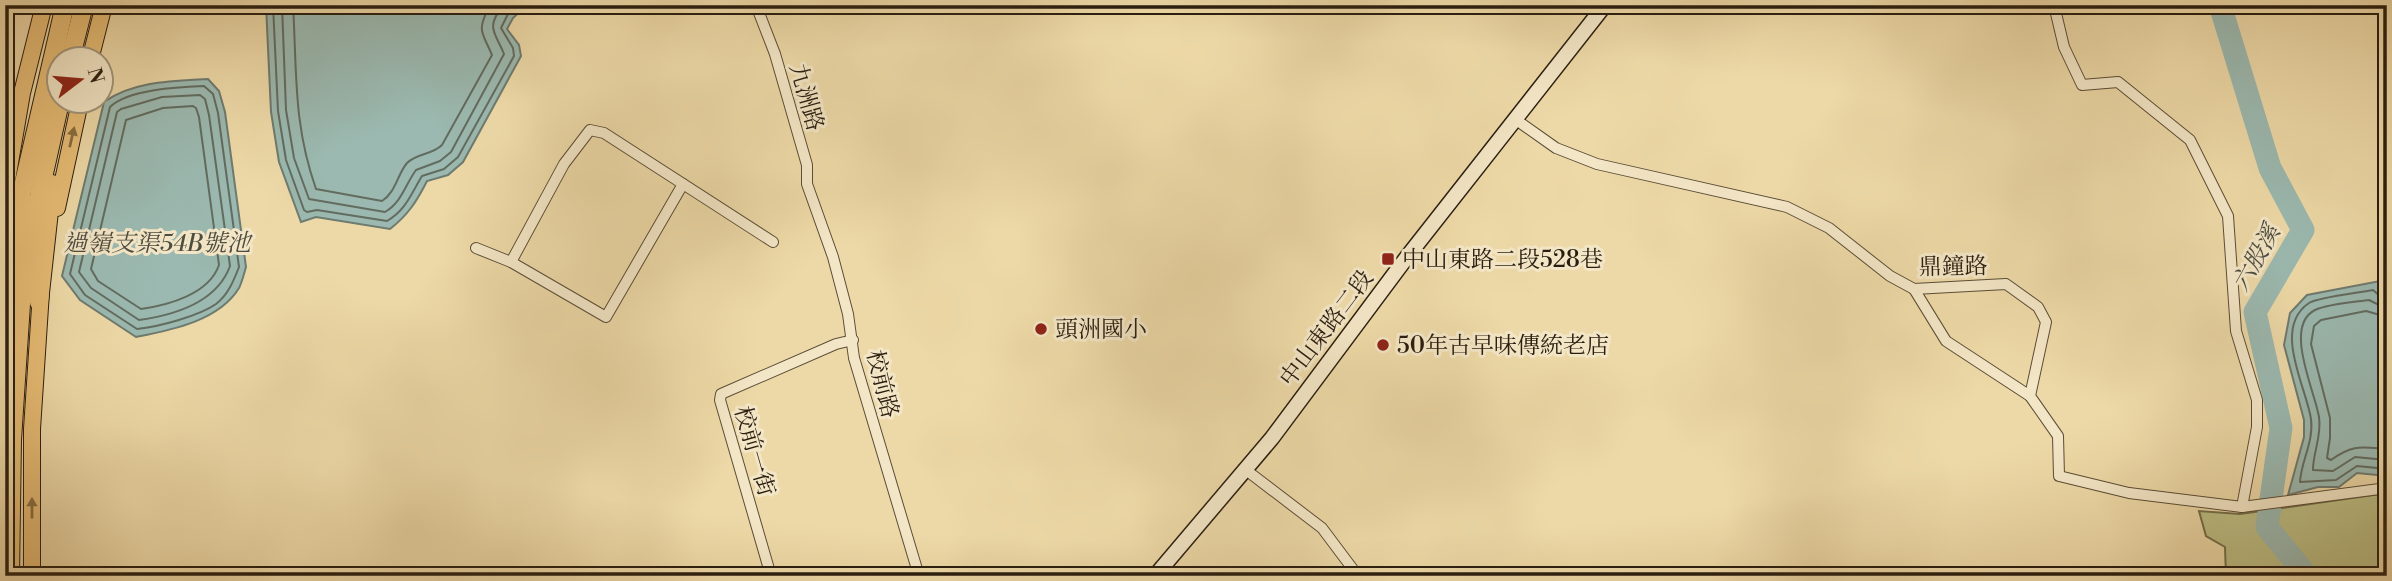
<svg xmlns="http://www.w3.org/2000/svg" width="2392" height="581" viewBox="0 0 2392 581" font-family="'Libre Bodoni','Noto Serif TC',serif">
	<style>
		.green { fill: #bcbe84; stroke: #736e4a; stroke-width: 2 }
		.water { fill: #9bb9b0; stroke: #6e7b70; stroke-width: 2 }
		.lines { fill: none; stroke-linecap: round; stroke-linejoin: round }
		.shore { stroke: #626c60; stroke-width: 2 }
		.river { stroke: #9bb9b0; stroke-width: 23 }
		.street-casing { stroke: #5b4d36; stroke-width: 12 }
		.secondary-casing { stroke: #2a1e10; stroke-width: 17 }
		.primary-casing { stroke: #2a1e10; stroke-width: 18 }
		.highway-casing { stroke: #2a1e10; stroke-width: 20 }
		.street { stroke: #f3e6c6; stroke-width: 10 }
		.secondary { stroke: #f3e6c6; stroke-width: 14 }
		.primary { stroke: #e6bc74; stroke-width: 16 }
		.highway { stroke: #e6bc74; stroke-width: 18 }
		.oneway { fill: #886d42 }
		.poi-dot { fill: #8f2418; stroke: #f3e6c6; stroke-width: 2.5 }
		.labels { text-anchor: middle; stroke-width: 6; stroke-linejoin: round; paint-order: stroke }
		.street-label { font-size: 23px; fill: #2a1e10; stroke: #f3e6c6 }
		.poi-label { font-size: 23px; fill: #2a1e10; stroke: #f3e6c6; text-anchor: start }
		.water-label { font-size: 24px; font-style: italic; fill: #4c4c40; stroke: #f3e6c6 }
	</style>
	<rect width="100%" height="100%" fill="#edd9a7"/>
	<filter id="stains"><feTurbulence type="fractalNoise" baseFrequency=".00286" numOctaves="4"/><feColorMatrix values="0 0 0 0 .2 0 0 0 0 .09 0 0 0 0 .02 0 0 0 .5 -.17"/></filter>
	<radialGradient id="worn" r=".72"><stop offset=".6" stop-color="#630" stop-opacity="0"/><stop offset="1" stop-color="#630" stop-opacity=".3"/></radialGradient>
	<path class="green" d="M2387,493V576H2226L2225,547L2206,536L2199,511L2240,514Z"/>
	<g class="water">
		<path d="M266,5H527L513,18L507,29L519,45L521,56L463,162L448,175L427,181C417,201 408,215 390,229L316,217L301,222L279,162L271,112Z"/>
		<path d="M208,79L219,91L225,112L246,267C244,274 242,282 239,288C219,321 171,330 136,337L80,300L62,276L104,102C133,81 174,81 208,79Z"/>
		<path d="M2380,281L2387,292V476L2357,473L2339,487H2318L2288,495L2304,437V420L2284,345L2290,313L2307,295Z"/>
	</g>
	<g class="lines">
		<g class="shore">
			<path d="M273,5L278,111L286,160L304,210L307,212L317,210L387,221C406,210 411,194 422,176L444,169L458,157L514,56L513,48L501,28L508,14L517,5"/>
			<path d="M282,5L286,110L294,158L309,199L385,212C402,202 405,185 416,170L440,161L451,152L504,54C496,33 484,28 504,5"/>
			<path d="M293,5C297,72 293,124 316,189L382,201C396,192 397,175 407,163C417,153 432,155 442,145L492,55C482,31 476,32 490,5"/>
			<path d="M204,86L213,94L218,113L239,267C234,280 228,295 216,304C199,316 158,327 137,329L85,295L70,274L110,107C128,89 179,87 204,86Z"/>
			<path d="M200,95L205,99L209,115L230,266C217,302 175,315 139,320L91,288L79,272L117,112L121,109L162,97Z"/>
			<path d="M193,106L196,108L199,117L219,265C209,294 169,305 141,309L98,281L91,269L126,120L163,108Z"/>
			<path d="M2387,298L2381,297L2373,290C2359,293 2319,297 2309,303C2272,328 2306,386 2311,419C2314,442 2301,461 2300,482L2336,480L2357,466L2387,469"/>
			<path d="M2387,306L2379,305L2369,300C2355,302 2328,304 2315,310C2283,326 2315,391 2319,417C2322,436 2313,452 2313,470L2333,471L2355,457L2387,460"/>
			<path d="M2387,317L2366,311L2321,320L2314,326L2311,344L2330,418V438L2327,458L2331,460C2353,444 2361,447 2387,449"/>
		</g>
		<path class="river" d="M2220,5L2270,168L2303,230L2255,312L2281,428L2267,527L2307,576"/>
		<g class="street-casing">
			<g id="street">
				<path d="M756,5L775,54L807,165V184L833,257L848,314L854,358L919,576"/>
				<path d="M2054,5L2064,47L2082,85L2118,82L2190,140L2228,216L2236,331L2257,400V427L2242,507"/>
				<path d="M1515,119L1556,148L1597,164L1787,207L1829,228L1890,276L1914,289L2006,284L2038,307L2046,322L2030,396L2058,436L2059,476L2129,493L2242,507L2387,488"/>
				<path d="M476,248L511,262L606,317L683,184"/>
				<path d="M511,262L564,164L590,130L604,133L773,242"/>
				<path d="M1914,289L1946,341L2030,396"/>
				<path d="M1246,470L1322,528L1358,576"/>
				<path d="M771,576L720,400L721,394L836,344L853,340"/>
			</g>
		</g>
		<g class="secondary-casing">
			<path id="secondary" d="M1155,576L1272,438L1407,257L1605,5"/>
		</g>
		<g class="primary-casing">
			<g id="primary">
				<path d="M90,60L104,5"/>
				<path d="M5,192L22,93L44,5"/>
				<path d="M57,208L80,102"/>
				<path d="M32,576V429L41,292"/>
			</g>
		</g>
		<g class="highway-casing">
			<g id="highway">
				<path d="M70,60L84,5"/>
				<path d="M39,302L52,184"/>
				<path d="M5,321L22,191L65,5"/>
				<path d="M10,576L12,440L21,304L40,191L60,102"/>
			</g>
		</g>
		<use href="#street" class="street"/>
		<use href="#secondary" class="secondary"/>
		<use href="#primary" class="primary"/>
		<use href="#highway" class="highway"/>
	</g>
	<defs><path id="oneway-solid" d="M-6-.8H1V-3.2L6.5 0L1 3.2V.8H-6Z" transform="scale(1.75)"/></defs>
	<g class="oneway">
		<use href="#oneway-solid" transform="translate(72 137) rotate(-77)"/>
		<use href="#oneway-solid" transform="translate(32 508) rotate(-90)"/>
	</g>
	<g class="poi-dot">
		<rect x="1381" y="252" width="14" height="14" rx="3.5"/>
		<circle cx="1041" cy="329" r="7"/>
		<circle cx="1383" cy="345" r="7"/>
	</g>
	<g class="labels">
		<g class="street-label">
			<text transform="translate(807 97) rotate(74)" y="8">九洲路</text>
			<text transform="translate(1953 266) rotate(-1)" y="8">鼎鐘路</text>
			<text transform="translate(1326 328) rotate(-53)" y="8">中山東路二段</text>
			<text transform="translate(883 384) rotate(76)" y="8">校前路</text>
			<text transform="translate(755 451) rotate(74)" y="8">校前一街</text>
		</g>
		<g class="poi-label">
			<text x="1402" y="267">中山東路二段528巷</text>
			<text x="1055" y="337">頭洲國小</text>
			<text x="1397" y="353">50年古早味傳統老店</text>
		</g>
		<g class="water-label">
			<text x="157" y="251">過嶺支渠54B號池</text>
			<text transform="translate(2256 258) rotate(-61)" y="8">六股溪</text>
		</g>
	</g>
	<rect width="2392" height="581" fill="none" stroke="#edd9a7" stroke-width="28"/>
	<rect x="7" y="7" width="2378" height="567" fill="none" stroke="#2a1e10" stroke-width="3.5"/>
	<rect x="14" y="14" width="2364" height="553" fill="none" stroke="#2a1e10" stroke-width="2"/>
	<g transform="translate(80 80) rotate(74)"><circle r="33" fill="#f3e6c6" stroke="#a3967d" stroke-width="2"/>
	<path d="M0-5L12 26L0 18L-12 26Z" fill="#8f2418"/>
	<text y="-10" font-size="19" font-weight="bold" text-anchor="middle" fill="#2a1e10">N</text>
	</g>
	<rect width="100%" height="100%" filter="url(#stains)"/>
	<rect width="100%" height="100%" fill="url(#worn)"/>
</svg>
